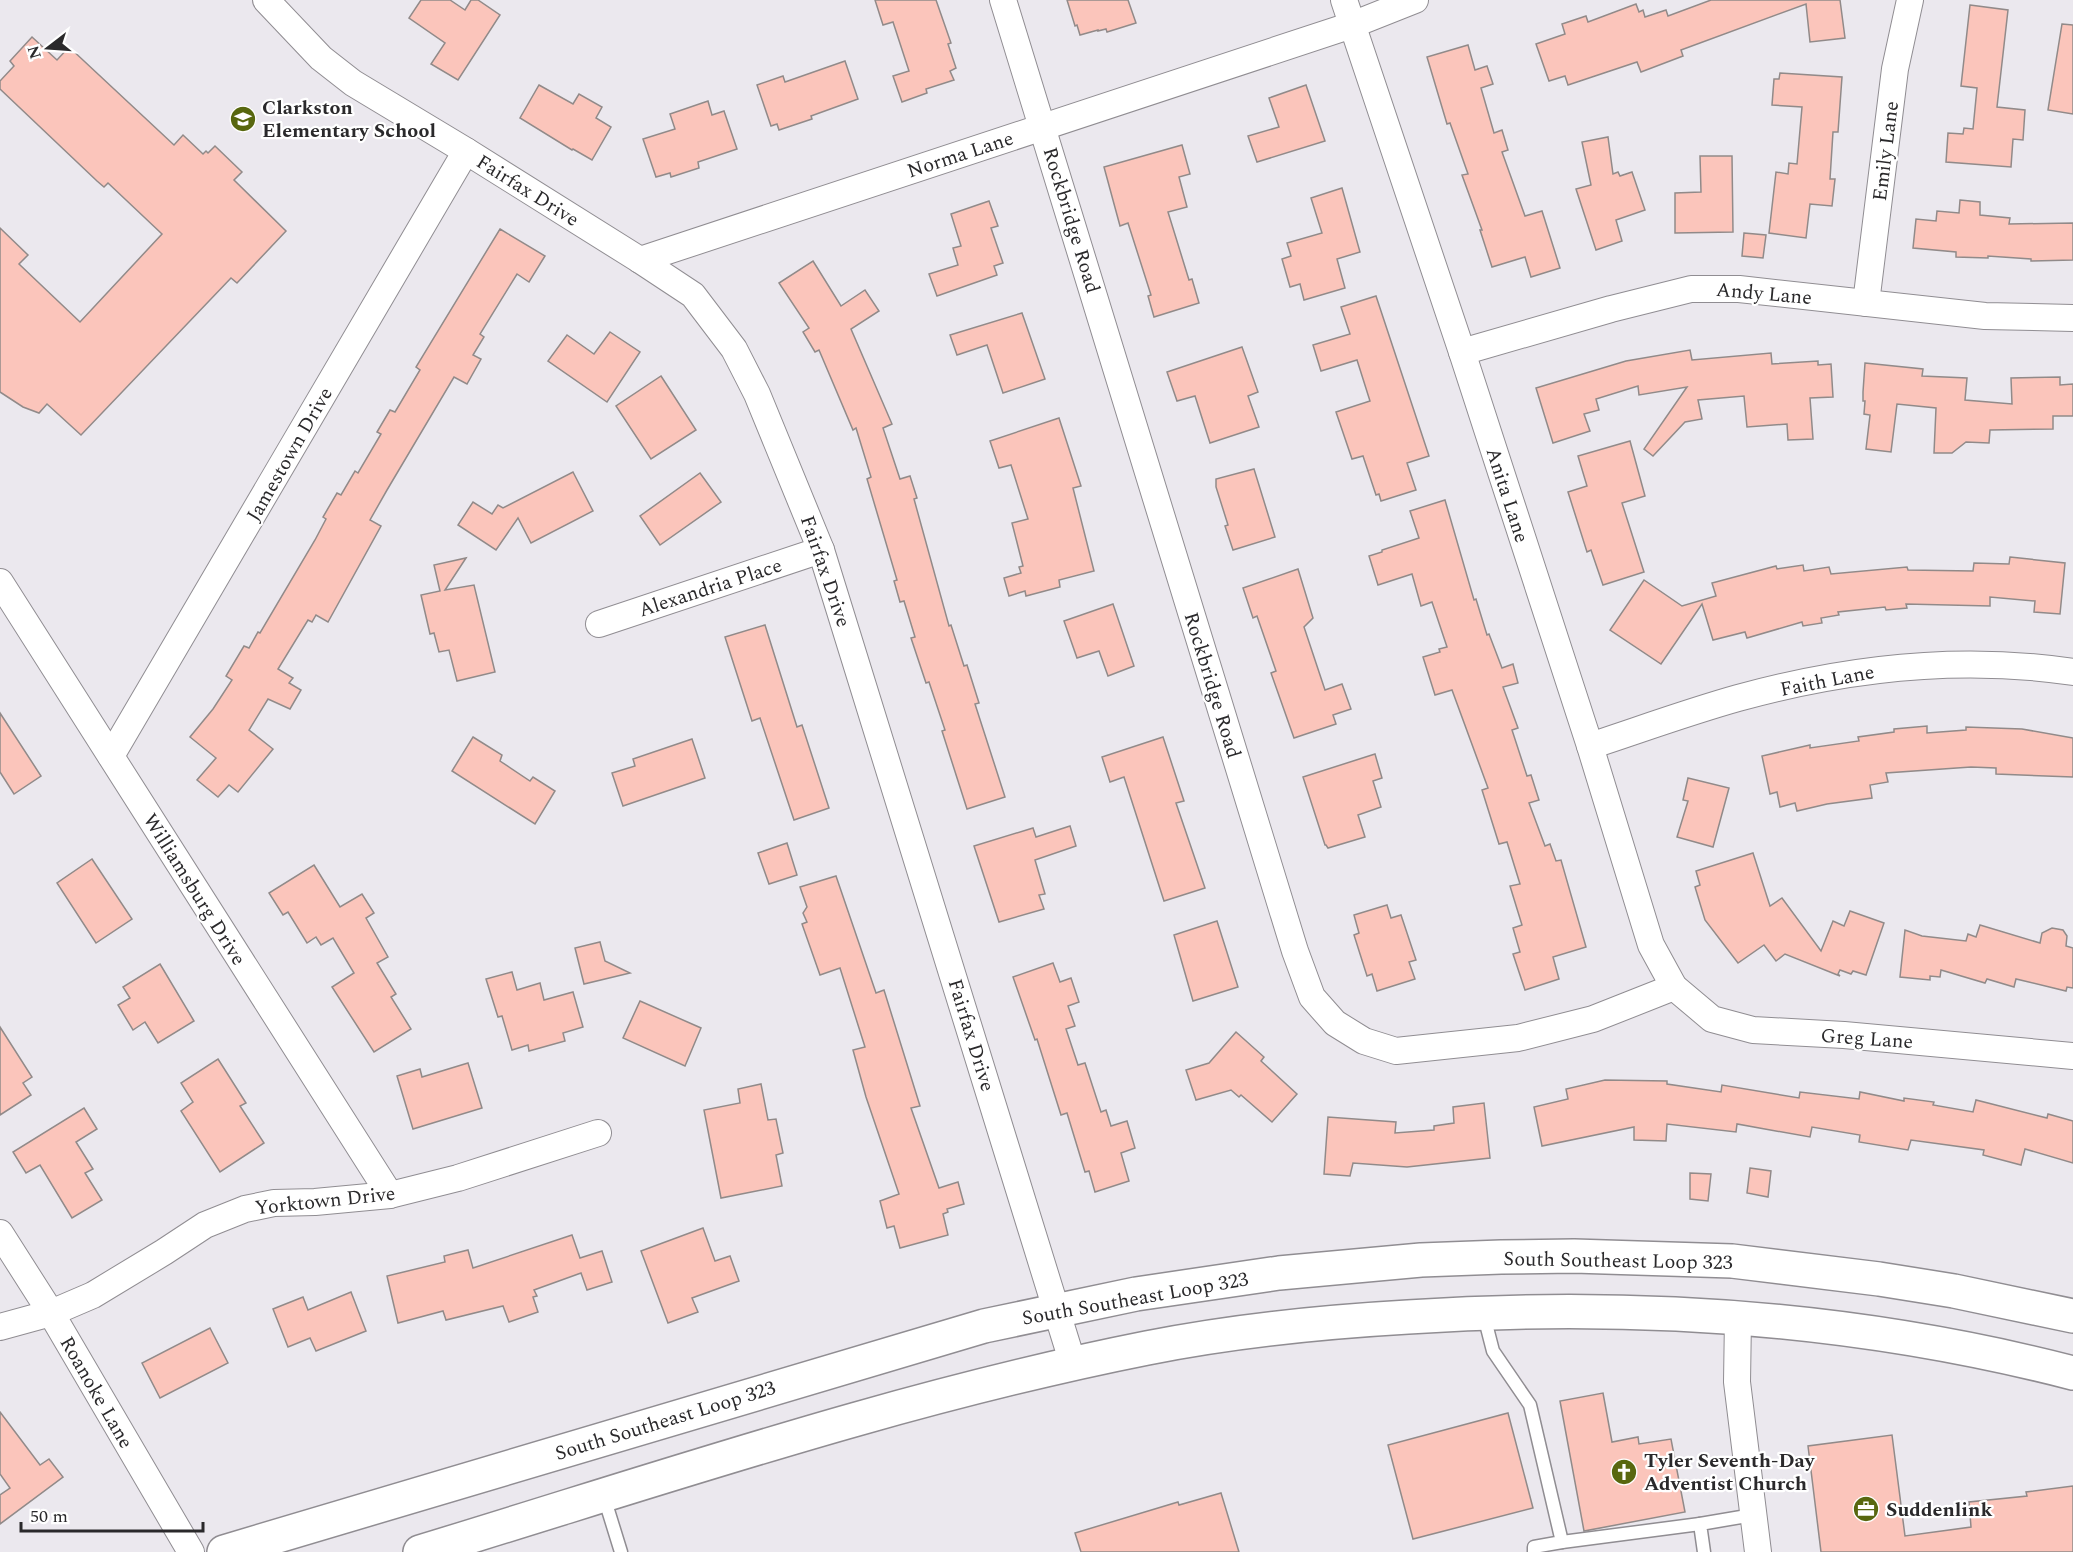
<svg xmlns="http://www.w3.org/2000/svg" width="2073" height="1552" viewBox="0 0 2073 1552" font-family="Spectral,serif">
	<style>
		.building { fill: #fbc5bb; stroke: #918a89; stroke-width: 1.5 }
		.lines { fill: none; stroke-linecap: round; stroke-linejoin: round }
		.service-casing { stroke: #908d92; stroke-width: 15 }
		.minor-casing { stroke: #908d92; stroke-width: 28 }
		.trunk-casing { stroke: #908d92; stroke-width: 36 }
		.service { stroke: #fff; stroke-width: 12 }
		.minor { stroke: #fff; stroke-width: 26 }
		.trunk { stroke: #fff; stroke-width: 33 }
		.labels { text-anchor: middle; stroke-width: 4.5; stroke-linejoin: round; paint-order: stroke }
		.poi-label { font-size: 20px; font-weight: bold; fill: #2a292b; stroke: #fff; text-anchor: start }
		.street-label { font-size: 20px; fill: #2a292b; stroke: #fff }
	</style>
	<rect width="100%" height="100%" fill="#ebe8ee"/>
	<g class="building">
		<path d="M421,0H450L465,10L471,0H478L500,15L458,80L431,64L445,43L409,18Z"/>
		<path d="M875,0H936L951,43L948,44L956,68L950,71L954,80L926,89L927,93L902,102L893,76L909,71L893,22L883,25Z"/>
		<path d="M1067,0H1128L1136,23L1107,32L1106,29L1098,31V30L1080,35L1077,25L1075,26Z"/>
		<path d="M1711,0H1840L1845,38L1810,42L1806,4L1681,50L1683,56L1641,72L1637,62L1568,85L1565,76L1549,81L1536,44L1565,34L1562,24L1586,16L1588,22L1636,4L1639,12L1643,10L1645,17L1666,10L1668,16Z"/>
		<path d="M1970,5L2008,10L1997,107L2025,110L2023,140L2013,139L2011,167L1946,162L1948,133L1963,134L1964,128L1973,129L1977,88L1961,86Z"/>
		<path d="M2062,24L2073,25V114L2048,110Z"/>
		<path d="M32,37L57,60L69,47L174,145L183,135L203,154L206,151L208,153L215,146L242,172L234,180L286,231L237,283L231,278L81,435L47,404L39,413L23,407L0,392V228L28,255L19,264L80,322L162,234L108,183L104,187L97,181L0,89V81L14,66L10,61Z"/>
		<path d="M1468,45L1475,70L1487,66L1493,84L1481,88L1494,133L1502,130L1508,150L1502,152L1525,216L1542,211L1560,268L1531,277L1525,257L1492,267L1480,230H1482L1462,175L1468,174L1450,123L1447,124L1427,57Z"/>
		<path d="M845,61L858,99L811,116L812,119L779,130L777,124L771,126L757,85L783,76L785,82Z"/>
		<path d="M1780,73L1842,77L1838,132H1833L1830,179H1835L1832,206L1810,204L1806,238L1769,233L1776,172L1788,174L1789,163L1797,164L1802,107L1772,105L1774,79H1779Z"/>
		<path d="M539,85L573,104L579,94L602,107L596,118L611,127L592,160L573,149L572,150L520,118Z"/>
		<path d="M1306,85L1325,141L1257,162L1248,136L1279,127L1269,98Z"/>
		<path d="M708,101L712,115L724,111L737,149L698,162L699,168L671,177L670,173L656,177L643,139L675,129L670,114Z"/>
		<path d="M1608,137L1613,174L1618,172L1620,176L1632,172L1645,210L1616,220L1622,241L1596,250L1576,189L1591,185L1582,142Z"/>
		<path d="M1182,145L1190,174L1179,177L1187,207L1168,212L1189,280L1192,279L1199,303L1154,317L1148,296L1151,295L1128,223L1120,226L1104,167Z"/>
		<path d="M1700,156H1732L1733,232L1675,233V193L1701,192Z"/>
		<path d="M1342,188L1360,252L1337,259L1345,288L1304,300L1300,284L1290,287L1282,259L1291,256L1287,243L1322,233L1311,198Z"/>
		<path d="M1960,200L1980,202V215L2010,218L2009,224L2073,223V260L2031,261V259L1988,256V258L1956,257V252L1913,248L1916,219L1936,221L1937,211L1959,213Z"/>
		<path d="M989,201L998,226L991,228L1003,263L994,266L997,275L937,296L929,274L958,265L953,248L961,246L951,214Z"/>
		<path d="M500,229L545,256L529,282L517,274L480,334L484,337L473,355L481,359L467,384L454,377L387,490L370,520L381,526L328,622L316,615L312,622L308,620L278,669L293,678L289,683L301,690L290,709L268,699L249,730L273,749L238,792L229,785L218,797L197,780L216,758L190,737L213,709L232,680L226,676L244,646L249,648L258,632L260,633L315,540L326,519L323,517L337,493L341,495L355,471L358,473L381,434L377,432L390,410L395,412L420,370L416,367Z"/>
		<path d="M1744,233L1766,235L1763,258L1742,256Z"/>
		<path d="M813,261L841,306L865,290L879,311L851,329L892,424L883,428L900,479L910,476L917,498L914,499L949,626L951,625L964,666L967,665L979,703L975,704L1005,797L967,809L942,731L945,730L929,682L926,683L911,638L915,637L904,601L900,602L894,581L897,580L867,479L871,477L856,428L853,430L819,350L815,352L803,332L809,328L779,283Z"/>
		<path d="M1376,296L1429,456L1407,463L1416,490L1381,501L1379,494L1376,495L1363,456L1352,459L1336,412L1370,401L1357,360L1321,371L1313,345L1350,334L1341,307Z"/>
		<path d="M1022,313L1045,379L1003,393L987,345L957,355L950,335Z"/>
		<path d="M610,332L640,352L607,402L548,361L567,335L594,354Z"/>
		<path d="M1242,347L1258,392L1248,396L1259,427L1210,443L1195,396L1177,401L1167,372Z"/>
		<path d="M1690,350L1692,360L1771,353L1772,364L1818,361V365L1831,364L1833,397L1810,398L1813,439L1788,440L1787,424L1747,427L1744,396L1698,400L1702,419L1685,422L1653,456L1644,449L1687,387L1639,395L1638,386L1596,399L1599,410L1584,414L1590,431L1553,443L1536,388L1626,361Z"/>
		<path d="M1865,363L1923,369L1922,376L1967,378L1965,400L2012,404L2011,378L2060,377V385L2073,384V416H2053V429L1990,430L1989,443L1966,442L1952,453H1934L1936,408L1897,404L1891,452L1866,449L1870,415L1864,414L1865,401H1863V392Z"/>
		<path d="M661,376L696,430L651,459L616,406Z"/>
		<path d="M1059,418L1081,486L1073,488L1094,571L1059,580L1060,587L1026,596L1025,591L1009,596L1004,578L1021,573L1019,567L1023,566L1012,523L1028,519L1011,465L999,468L990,441Z"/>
		<path d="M1630,441L1645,496L1622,503L1644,572L1603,585L1591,550L1587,552L1568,492L1587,486L1578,456Z"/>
		<path d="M1254,469L1275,537L1233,550L1225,526L1228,525L1216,487V479Z"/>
		<path d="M573,472L593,511L531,543L518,518L496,550L458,525L473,502L492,514L498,505L503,508Z"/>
		<path d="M700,473L721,502L660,545L640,516Z"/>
		<path d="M1445,500L1474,600L1476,599L1487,635L1489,634L1502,668L1513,664L1518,683L1503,687L1518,728L1512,730L1527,776L1531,775L1539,800L1529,803L1545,846L1550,844L1556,861L1561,860L1586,947L1553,957L1559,979L1525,990L1513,954L1520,952L1513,928L1522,925L1510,886L1520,884L1507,842L1499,844L1482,790L1488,788L1452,690L1435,695L1423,657L1440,652L1439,649L1447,647L1432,602L1421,606L1412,574L1378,585L1369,556L1382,552V550L1419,538L1410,511Z"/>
		<path d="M2010,557L2065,563L2060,614L2034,612L2035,601L1990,597V606L1906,604L1907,608L1886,610L1885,607L1838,612L1839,615L1821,618L1822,623L1803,626L1802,622L1747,638L1745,632L1713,640L1702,604L1661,664L1610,630L1644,580L1682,606L1716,596L1712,583L1776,566L1777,569L1803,565L1804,571L1829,567L1831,574L1907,567L1908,570L1973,571L1974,563L2009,564Z"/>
		<path d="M466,558L445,590L474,585L495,672L457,681L449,650L439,652L434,633L430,634L421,595L440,591L434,565Z"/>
		<path d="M1298,569L1313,618L1304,627L1325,690L1342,684L1351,709L1333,715L1336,724L1294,738L1271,673L1276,671L1257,616L1253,618L1243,588Z"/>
		<path d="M1113,604L1134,666L1108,676L1099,651L1077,658L1064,621Z"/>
		<path d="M765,625L797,727L802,725L829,808L794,820L760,718L752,721L725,637Z"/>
		<path d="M0,713L41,776L14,794L0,772Z"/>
		<path d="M1927,726V733L1966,730V727L2022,729L2073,738V777L1996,774V768L1971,767L1886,773L1888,782L1870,785L1872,798L1827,804L1797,811L1795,803L1780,807L1777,792L1770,794L1762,756L1810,745V748L1859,741L1858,737L1894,732V729Z"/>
		<path d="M473,737L502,755L500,761L530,781L533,777L555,791L535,824L452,771Z"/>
		<path d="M1163,737L1184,801L1176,803L1205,888L1164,901L1124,777L1110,782L1102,757Z"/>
		<path d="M692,739L705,778L623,806L612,773L635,766L633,759Z"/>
		<path d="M1375,754L1382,778L1373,781L1381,807L1358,815L1365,837L1328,848L1326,845H1325L1303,777Z"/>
		<path d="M1688,778L1729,788L1713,847L1677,837L1688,801L1683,800Z"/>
		<path d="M1070,826L1076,846L1035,860L1045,894L1039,895L1044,909L999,922L974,846L1033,828L1036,837Z"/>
		<path d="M787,843L797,875L769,884L758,853Z"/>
		<path d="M1753,853L1770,906L1782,898L1821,951L1833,921L1844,926L1850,911L1884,923L1866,975L1853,971L1851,974L1840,970L1838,974L1840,976L1785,954L1776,961L1764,945L1738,963L1705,920L1695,887L1700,885L1696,871Z"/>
		<path d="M92,859L132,919L96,943L57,883Z"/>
		<path d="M314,865L340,907L362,894L374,913L366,918L388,957L377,963L396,994L391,997L411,1029L374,1052L332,987L354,973L333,938L321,945L316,937L307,943L288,912L283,915L269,893Z"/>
		<path d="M836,876L876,993L884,990L920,1106L911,1108L939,1188L958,1182L964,1204L947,1209L948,1212L943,1214L948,1235L900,1248L894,1226L887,1228L880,1201L899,1194L866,1097L853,1050L865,1047L840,968L820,975L802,924L807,922L803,913L807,907L800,887Z"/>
		<path d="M1387,905L1391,918L1401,915L1416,960L1409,962L1415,979L1377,991L1372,974L1367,976L1354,935L1359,933L1354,915Z"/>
		<path d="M1217,921L1238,987L1193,1001L1174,935Z"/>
		<path d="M1980,925L2040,943L2042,933L2052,928L2063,930L2067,936L2066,946L2073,948V988L2067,987L2066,991L2016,979L2014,987L1987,979L1985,983L1941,970L1940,977L1930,976V980L1900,977L1905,930L1922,936L1966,941L1968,934L1976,937Z"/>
		<path d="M600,942L605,961L630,973L584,984L575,948Z"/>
		<path d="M1053,963L1060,982L1071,978L1079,1002L1068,1006L1075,1026L1066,1029L1078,1065L1085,1063L1101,1112L1106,1110L1111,1126L1127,1121L1135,1148L1121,1153L1129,1181L1095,1192L1089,1171L1085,1172L1067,1113L1061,1115L1037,1039L1035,1040L1013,977Z"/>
		<path d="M160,964L194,1021L158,1043L145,1022L133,1030L118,1005L130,998L123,987Z"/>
		<path d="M512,972L517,990L540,983L544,1000L573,992L583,1027L563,1033L565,1041L529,1051L528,1045L512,1050L502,1016L498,1017L486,979Z"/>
		<path d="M640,1001L701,1028L685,1066L623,1038Z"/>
		<path d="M0,1027L32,1077L23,1083L31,1095L0,1115Z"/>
		<path d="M1236,1032L1264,1057L1261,1061L1297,1094L1272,1122L1241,1095L1239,1097L1231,1090L1196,1100L1186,1070L1209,1063Z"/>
		<path d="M218,1059L246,1103L240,1106L264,1143L220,1172L181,1111L193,1102L181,1083Z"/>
		<path d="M468,1063L482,1108L413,1129L397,1076L420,1069L422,1077Z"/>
		<path d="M1605,1080L1667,1081V1084L1721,1092L1722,1085L1799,1098L1800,1092L1859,1099L1860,1092L1904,1101V1098L1934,1102L1933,1105L1973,1112L1976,1100L2047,1118L2048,1114L2073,1121V1163L2025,1149L2021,1165L1983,1155L1984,1150L1911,1140L1908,1150L1859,1142L1860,1135L1812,1127L1810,1137L1737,1124L1736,1132L1667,1124L1666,1141L1634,1140V1127L1542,1146L1534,1107L1568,1099L1566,1089Z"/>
		<path d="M761,1084L768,1120L776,1119L783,1153L776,1155L782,1186L721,1198L704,1110L740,1103L738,1089Z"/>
		<path d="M1484,1103L1490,1158L1407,1167L1353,1163L1350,1176L1324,1174L1328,1117L1396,1122L1395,1133L1434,1130V1126L1454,1123L1453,1107Z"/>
		<path d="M84,1108L97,1129L76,1142L93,1169L85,1173L102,1200L72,1218L40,1165L26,1173L13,1152Z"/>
		<path d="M1750,1168L1771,1171L1768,1197L1747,1193Z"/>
		<path d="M1690,1173L1711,1174L1708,1201L1690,1199Z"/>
		<path d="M703,1228L715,1261L730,1256L739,1281L692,1298L698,1312L668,1323L641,1251Z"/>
		<path d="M572,1235L580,1258L602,1251L612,1282L587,1290L581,1273L534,1290L537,1296L533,1297L538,1312L509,1322L503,1306L446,1320L443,1311L398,1323L387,1276L445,1262L444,1256L468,1250L473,1268Z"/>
		<path d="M351,1292L366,1331L316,1351L310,1338L288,1347L273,1309L303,1297L308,1310Z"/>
		<path d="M210,1328L228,1363L160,1398L142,1363Z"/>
		<path d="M1603,1393L1612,1442L1638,1437L1639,1444L1671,1439L1685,1512L1584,1531L1560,1401Z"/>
		<path d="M0,1412L40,1465L49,1459L63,1477L0,1524V1495L10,1488L0,1474Z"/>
		<path d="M1508,1413L1533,1508L1413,1539L1388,1445Z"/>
		<path d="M1892,1435L1905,1536L1971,1527L1969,1502L2027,1496L2026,1492L2073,1486V1552H1821L1808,1446Z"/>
		<path d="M1221,1493L1239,1552H1081L1075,1533L1178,1502L1179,1505Z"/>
	</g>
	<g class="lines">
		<g class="service-casing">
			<g id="service">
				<path d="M1484,1316L1493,1351L1530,1405L1562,1542L1534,1547V1552"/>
				<path d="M604,1497L621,1552"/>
				<path d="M1562,1542L1700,1524"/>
				<path d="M1704,1552L1700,1524L1753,1515"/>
			</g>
		</g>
		<g class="minor-casing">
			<g id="minor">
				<path d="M266,0L321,58L353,83L466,151L640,260L693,295L734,349L757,394L821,550L1073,1364"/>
				<path d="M1003,0L1295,951L1312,997L1335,1023L1364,1041L1396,1051L1518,1038L1593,1019L1674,987"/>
				<path d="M1344,0L1462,352L1590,746L1651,945L1674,987L1712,1019L1753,1030L1844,1035L2073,1056"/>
				<path d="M640,260L1352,25L1415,0"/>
				<path d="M1866,303L1895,69L1910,0"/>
				<path d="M1462,352L1611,309L1691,289H1739L1985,316L2073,318"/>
				<path d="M0,582L390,1195"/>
				<path d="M599,624L821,550"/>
				<path d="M1590,746C1639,730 1688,712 1738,698C1847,668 1960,655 2073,672"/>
				<path d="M111,756L466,151"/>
				<path d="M0,1233L51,1313L191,1552"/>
				<path d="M1738,1318L1737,1382L1758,1552"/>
				<path d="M0,1327L51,1313L93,1295L164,1252L205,1225L245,1209L274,1203L315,1202L390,1195L458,1178L598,1133"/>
			</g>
		</g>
		<g class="trunk-casing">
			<g id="trunk">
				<path d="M224,1552L984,1326L1136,1294L1279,1273L1421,1260L1501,1257L1574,1256L1732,1261L1879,1279L1954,1291L2073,1316"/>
				<path d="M420,1552C660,1479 900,1397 1147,1348C1232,1331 1321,1322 1408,1317C1631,1302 1856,1317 2073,1373"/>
			</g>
		</g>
		<use href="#service" class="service"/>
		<use href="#minor" class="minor"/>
		<use href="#trunk" class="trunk"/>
	</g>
	<defs>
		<g id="school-disc" transform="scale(1.35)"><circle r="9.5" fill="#58670f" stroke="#fff"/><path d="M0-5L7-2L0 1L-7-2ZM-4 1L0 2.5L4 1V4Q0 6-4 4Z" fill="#fff"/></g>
		<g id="church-disc" transform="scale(1.35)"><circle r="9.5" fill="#58670f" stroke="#fff"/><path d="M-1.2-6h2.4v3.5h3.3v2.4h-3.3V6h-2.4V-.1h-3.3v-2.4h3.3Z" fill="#fff"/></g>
		<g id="office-disc" transform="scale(1.35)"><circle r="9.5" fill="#58670f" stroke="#fff"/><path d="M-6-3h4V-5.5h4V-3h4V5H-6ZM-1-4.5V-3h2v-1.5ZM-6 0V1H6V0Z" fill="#fff"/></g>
	</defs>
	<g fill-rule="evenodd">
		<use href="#school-disc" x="243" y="119"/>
		<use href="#church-disc" x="1624" y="1472"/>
		<use href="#office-disc" x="1866" y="1509"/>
	</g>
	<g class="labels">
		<g class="poi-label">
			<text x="262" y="114">Clarkston<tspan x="262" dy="23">Elementary School</tspan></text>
			<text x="1644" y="1467">Tyler Seventh-Day<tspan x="1644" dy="23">Adventist Church</tspan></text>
			<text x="1886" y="1516">Suddenlink</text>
		</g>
		<g class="street-label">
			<text transform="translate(1885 151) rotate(-83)" y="7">Emily Lane</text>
			<text transform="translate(960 154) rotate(-18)" y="7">Norma Lane</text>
			<text transform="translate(528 190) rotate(32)" y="7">Fairfax Drive</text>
			<text transform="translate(1072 220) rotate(73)" y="7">Rockbridge Road</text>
			<text transform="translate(1764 293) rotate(5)" y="7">Andy Lane</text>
			<text transform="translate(289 454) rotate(-60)" y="7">Jamestown Drive</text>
			<text transform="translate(1508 495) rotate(72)" y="7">Anita Lane</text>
			<text transform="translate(826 571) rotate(71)" y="7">Fairfax Drive</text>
			<text transform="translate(710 587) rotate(-18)" y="7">Alexandria Place</text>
			<text transform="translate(1827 680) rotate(-11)" y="7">Faith Lane</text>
			<text transform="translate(1213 685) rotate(73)" y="7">Rockbridge Road</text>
			<text transform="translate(195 889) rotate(58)" y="7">Williamsburg Drive</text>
			<text transform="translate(972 1035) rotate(73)" y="7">Fairfax Drive</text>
			<text transform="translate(1867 1038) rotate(4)" y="7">Greg Lane</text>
			<text transform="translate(325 1200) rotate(-6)" y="7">Yorktown Drive</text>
			<text transform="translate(1618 1260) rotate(1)" y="7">South Southeast Loop 323</text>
			<text transform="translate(1135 1298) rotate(-10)" y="7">South Southeast Loop 323</text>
			<text transform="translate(97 1392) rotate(60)" y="7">Roanoke Lane</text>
			<text transform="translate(665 1420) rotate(-17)" y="7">South Southeast Loop 323</text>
		</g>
	</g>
	<g transform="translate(48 48) rotate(253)" stroke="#ffffff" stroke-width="4.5" paint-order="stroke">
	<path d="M0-4.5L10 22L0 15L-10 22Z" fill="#2a292b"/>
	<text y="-9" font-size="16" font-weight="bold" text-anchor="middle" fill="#2a292b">N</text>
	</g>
	<path d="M21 1522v9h182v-9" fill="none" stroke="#2a292b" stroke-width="3"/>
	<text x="30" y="1522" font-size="18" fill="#2a292b" stroke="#ffffff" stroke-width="4.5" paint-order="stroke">50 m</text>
</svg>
